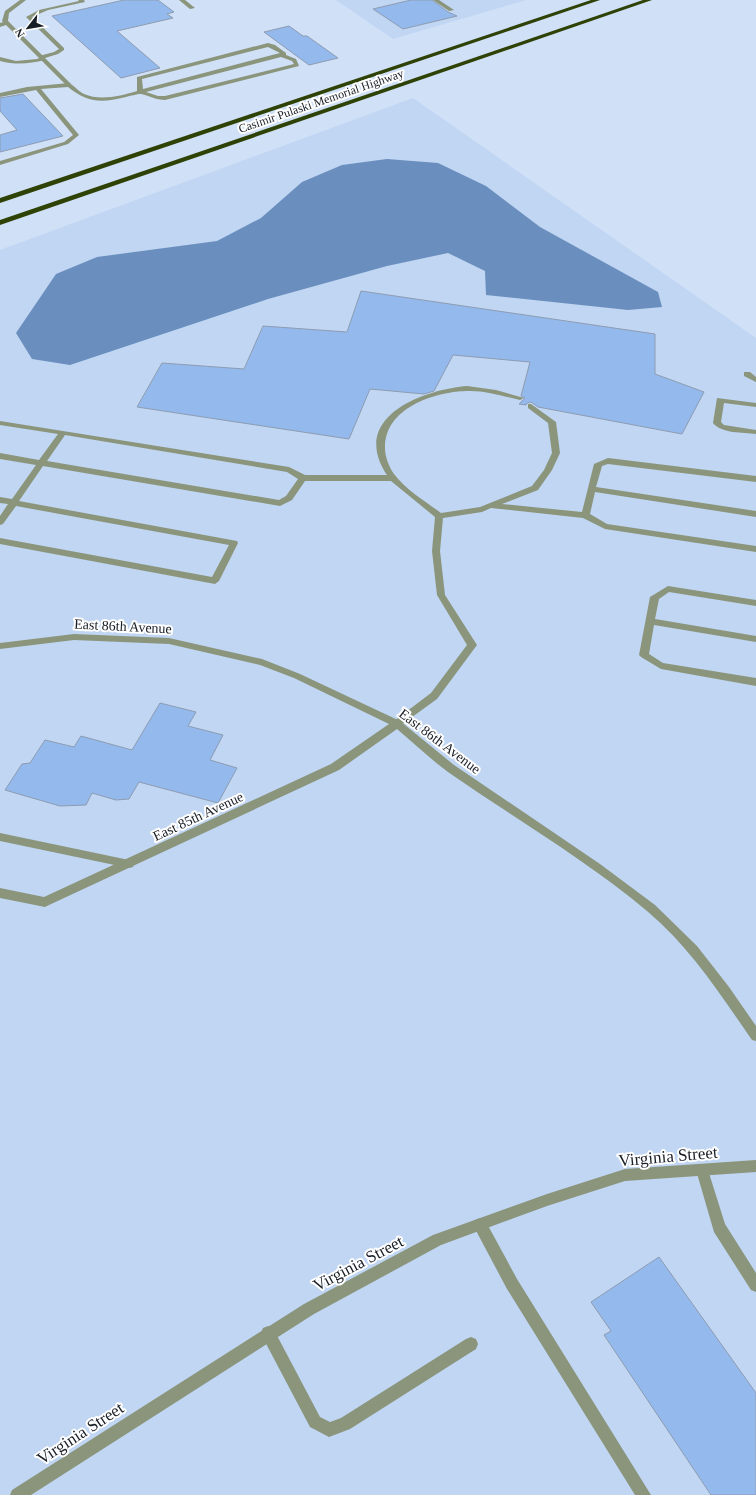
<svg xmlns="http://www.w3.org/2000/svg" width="756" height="1495" viewBox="0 0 756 1495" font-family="'Times New Roman',serif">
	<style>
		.built { fill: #c0d6f2 }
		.water { fill: #6a8ebe }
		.building { fill: #94b9ec; stroke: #8d9cb2 }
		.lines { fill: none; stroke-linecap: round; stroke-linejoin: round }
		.service { fill: #8a957c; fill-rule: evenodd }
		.minor { fill: #8a957c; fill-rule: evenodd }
		.motorway { fill: #2f4206; fill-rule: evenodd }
		.labels { text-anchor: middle; stroke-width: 4; stroke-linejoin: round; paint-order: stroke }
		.far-street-label { font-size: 12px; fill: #181e26; stroke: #fff }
		.street-label { font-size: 14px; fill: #181e26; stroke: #fff }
		.near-street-label { font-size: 17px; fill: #181e26; stroke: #fff }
	</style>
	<rect width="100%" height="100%" fill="#d0e0f7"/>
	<g class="built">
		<path d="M336,0H526L393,39Z"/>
		<path d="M413,98L756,338V1495H0V250Z"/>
	</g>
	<path class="water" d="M387,159L438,163L486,186L540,227L658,292L662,307L628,310L486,295L485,271L448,253L387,266L268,299L70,365L32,359L16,333L56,274L97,257L217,241L261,218L302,182L342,165Z"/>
	<g class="building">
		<path d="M124,0H158L174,12L167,14L173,18L117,31L160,68L121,78L52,16Z"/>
		<path d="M411,0H432L448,12L457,16L403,29L373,9Z"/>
		<path d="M289,26L303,36H307L338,58L309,65L264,32Z"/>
		<path d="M23,94L63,136L0,152V135L17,130L0,111V98Z"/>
		<path d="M361,291L655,334V374L704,392L682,434L538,407L531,402L527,403L526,405L519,404L525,398L521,396L530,362L453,355L434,391L424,394L370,389L349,439L137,407L162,363L244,369L263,326L347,332Z"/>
		<path d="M160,703L196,712L188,726L223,735L210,760L237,768L218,803L139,782L129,799L116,800L92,793L86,805L60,806L5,790L22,764L30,763L45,740L74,747L81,736L132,750Z"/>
		<path d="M659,1257L756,1393V1495H711L604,1335L611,1331L591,1302Z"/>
	</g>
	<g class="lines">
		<g class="service">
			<path d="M78,0H84L85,2L48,10L32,17L64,48V50L58,54L45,58V60C29,64 16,65 0,61V57L16,61L37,59L39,58V56L54,52L59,49L26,17L39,10L79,1Z"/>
			<path d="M179,0H185L195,8L190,9Z"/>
			<path d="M433,0H439L454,10L449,11Z"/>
			<path d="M7,21L10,23L9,24L0,27V23Z"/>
			<path d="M268,43L275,45L286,53V55L296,59L299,66L165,100C156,100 150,96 141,94C137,94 130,96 126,97C101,103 88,103 68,87L41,89L79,135L68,144L0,165V161L64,142L73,135L36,90L0,97V93L27,87L69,83C75,86 79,92 84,94C100,101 121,96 137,91V77ZM268,47L280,53L143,89L142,79ZM281,57L292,61L294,64L165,96H158L146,92Z"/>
			<path d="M467,386L496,390L524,398L520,400C502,396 485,390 466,391C433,392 384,409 385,448C385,457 389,467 394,474C406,490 425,501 441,513L480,507L532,486L544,470L552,453L548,423L528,408V404H531L556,422L560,453L552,470L538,490L502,504L582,512L594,464L608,458L756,476V482L608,464L602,466L596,487L756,511V517L595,492L590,514L607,524L756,546V552L605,529L583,518L491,508L482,512L443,518L440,551L445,595L477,645L437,699L397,728L392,724L394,721L431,693L467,645L437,595L432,551L435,517L391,481H305L292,500L280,506L43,466L19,501L237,541L238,543L219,581L215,584L0,544V538L212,577L229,545L16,506L3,524L0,525V516L8,504L0,503V497L12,499L36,465L0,459V453L39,460L58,434L0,425V421L289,467L305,475H387C349,418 421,390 467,386ZM65,435L287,472L298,479L286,496L279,500L47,461Z"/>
			<path d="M717,398L756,403V407L724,403L721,422L724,425L756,430V434C743,432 722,434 713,423Z"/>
			<path d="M668,586L756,600V606L669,592L659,599L655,619L756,636V642L654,625L649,654L663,663L756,678V686L661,669L641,657L639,655L650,597Z"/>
			<path d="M0,833L129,860L133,861L134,864L133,867L129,868L0,841Z"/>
			<path d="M702,1164L707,1166L708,1170L725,1224L756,1273V1292L751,1290L714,1232L696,1170L697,1166Z"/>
			<path d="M480,1218L485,1220L517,1279L651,1495H635L507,1289L473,1225L475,1220Z"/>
			<path d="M268,1326L273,1328L320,1417L330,1422L341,1418L466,1339L471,1337L476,1339L478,1344L476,1349L350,1429L329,1437L310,1427L263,1338L261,1333L263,1328Z"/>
		</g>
		<g class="minor">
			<path d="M20,0H26L9,13L8,21L71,84V86H67L2,21L5,11Z"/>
			<path d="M744,372H750L756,377V382L744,376Z"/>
			<path d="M74,634L169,638L262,659L300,674L400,721L454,765L600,864L655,905L697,946L729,987L756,1026V1041L752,1040C720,994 690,947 647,911C585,859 514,818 448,772C430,759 414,743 397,729L339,770L49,905L45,907L0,898V888L44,897L331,764L389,724L294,678L260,665L169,644L74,640L0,649V643Z"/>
			<path d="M756,1160V1172L625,1181L547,1206L441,1245L314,1314L31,1495H10L12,1490L304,1304L433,1235L547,1194L625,1169Z"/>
		</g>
		<g class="motorway">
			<path d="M591,0H600L0,203V198Z"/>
			<path d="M643,0H652L0,225V220Z"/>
		</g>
	</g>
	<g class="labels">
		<g class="far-street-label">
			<text transform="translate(321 101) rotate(-19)" y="4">Casimir Pulaski Memorial Highway</text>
		</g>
		<g class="street-label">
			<text transform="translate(123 626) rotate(3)" y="5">East 86th Avenue</text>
			<text transform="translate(440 741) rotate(37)" y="5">East 86th Avenue</text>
			<text transform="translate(198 816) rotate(-25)" y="5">East 85th Avenue</text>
		</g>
		<g class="near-street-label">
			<text transform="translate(668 1156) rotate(-5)" y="6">Virginia Street</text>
			<text transform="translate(358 1263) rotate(-28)" y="6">Virginia Street</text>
			<text transform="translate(80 1433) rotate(-33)" y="6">Virginia Street</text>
		</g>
	</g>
	<g transform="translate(28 28) rotate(239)" stroke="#ffffff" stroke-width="3" paint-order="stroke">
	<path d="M0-3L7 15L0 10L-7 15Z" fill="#181e26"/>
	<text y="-6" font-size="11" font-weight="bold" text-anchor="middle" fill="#181e26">N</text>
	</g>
</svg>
